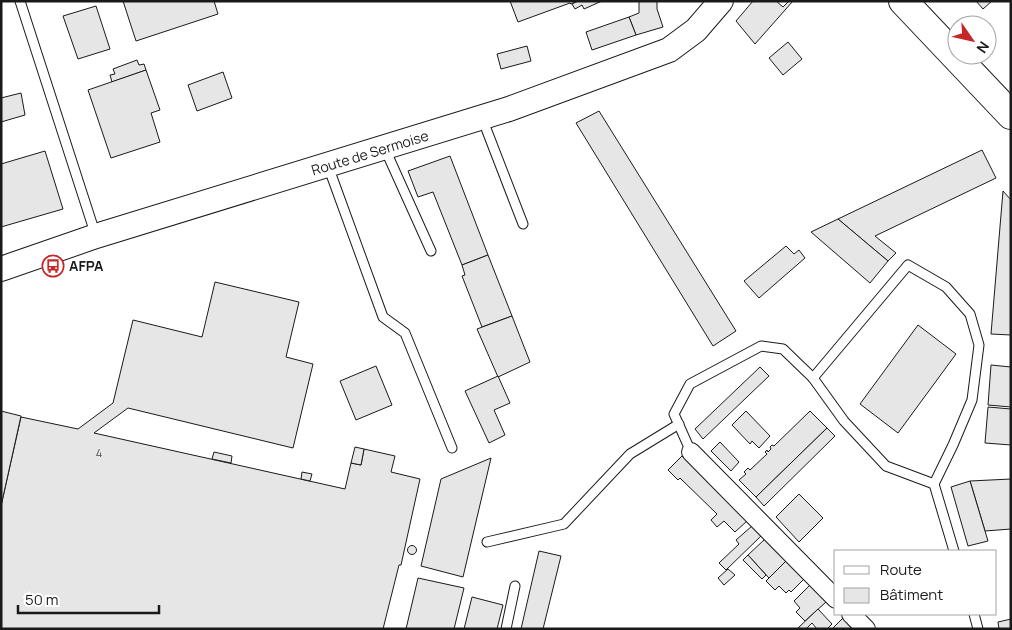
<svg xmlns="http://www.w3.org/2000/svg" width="1012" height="630" viewBox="0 0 1012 630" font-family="Manrope,sans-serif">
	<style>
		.building { fill: #e6e6e6; stroke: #1a1a1a }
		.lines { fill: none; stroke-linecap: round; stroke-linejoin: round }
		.lane-casing { stroke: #1a1a1a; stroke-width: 11 }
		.street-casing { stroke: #1a1a1a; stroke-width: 20 }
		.secondary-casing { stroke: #1a1a1a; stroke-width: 26 }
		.primary-casing { stroke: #1a1a1a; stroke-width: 30 }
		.lane { stroke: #fff; stroke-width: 9 }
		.street { stroke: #fff; stroke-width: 18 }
		.secondary { stroke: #fff; stroke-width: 24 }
		.primary { stroke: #fff; stroke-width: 28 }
		.labels { text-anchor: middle; stroke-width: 4; stroke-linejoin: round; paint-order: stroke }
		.number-label { font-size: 11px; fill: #4d4d4d }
		.street-label { font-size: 14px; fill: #1a1a1a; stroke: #fff }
		.poi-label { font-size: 14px; font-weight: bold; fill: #1a1a1a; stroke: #fff; text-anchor: start }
	</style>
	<rect width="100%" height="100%" fill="#fff"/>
	<g class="building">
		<path d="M123,1H214L218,14L136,41Z"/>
		<path d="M510,1H578L571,4L570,3L518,22Z"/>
		<path d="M578,1H602L584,9L582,5L575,9L572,4Z"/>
		<path d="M639,1H657V9L663,27L636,35L629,17L639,13Z"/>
		<path d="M753,1H776L783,7L789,1H793L755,44L736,21Z"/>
		<path d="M976,1H992L983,9Z"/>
		<path d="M96,6L110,49L78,59L63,16Z"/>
		<path d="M629,17L636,35L592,50L586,32Z"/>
		<path d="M788,42L802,59L783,75L769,58Z"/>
		<path d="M527,46L531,61L501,69L497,54Z"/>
		<path d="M137,60L139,65L144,64L146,70L112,82L110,75L115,74L113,69Z"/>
		<path d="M146,70L160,110L151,113L160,142L111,158L88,90Z"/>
		<path d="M223,72L232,98L197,111L188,85Z"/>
		<path d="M21,93L25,115L1,122V98Z"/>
		<path d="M599,111L736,331L713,346L576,123Z"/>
		<path d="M982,150L996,178L875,236L896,253L888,261L838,219Z"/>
		<path d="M45,151L63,209L1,227V164Z"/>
		<path d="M450,156L488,255L462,265L433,192L418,197L408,171Z"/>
		<path d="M1003,191L1011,200V335L991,334Z"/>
		<path d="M838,219L888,261L870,283L811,232Z"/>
		<path d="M786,246L794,254L799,250L805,258L759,298L744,281Z"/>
		<path d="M488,255L512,316L482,327L462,276L465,275L462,265Z"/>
		<path d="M215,282L299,302L286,357L313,364L293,448L128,408L94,433L345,489L351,463L361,465L364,449L395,456L391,472L420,479L401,565H399L383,629H1V506L21,417L78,429L113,403L133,320L202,337Z"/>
		<path d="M512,316L530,362L498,377L477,329Z"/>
		<path d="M918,325L956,354L898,433L860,404Z"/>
		<path d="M991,365L1011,367V407L988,405Z"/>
		<path d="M376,366L392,405L356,420L340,381Z"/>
		<path d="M760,367L769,376L703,439L695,429Z"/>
		<path d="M498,376L510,403L494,410L505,435L489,443L465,391Z"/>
		<path d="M988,407L1011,409V445L985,443Z"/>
		<path d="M1,411L21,416L1,506Z"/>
		<path d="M746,411L770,436L759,448L752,441L750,444L732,425Z"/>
		<path d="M810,411L827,428L756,497L739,480L746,474L744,472L748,468L750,470L767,454L765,452L767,450L768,452L771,449L770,447L772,445L774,446Z"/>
		<path d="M827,428L835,436L764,506L756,497Z"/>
		<path d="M720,442L739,462L731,471L711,451Z"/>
		<path d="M355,447L364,449L361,465L351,463Z"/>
		<path d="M214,452L232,456L231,463L212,459Z"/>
		<path d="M682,456L747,521L735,532L724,521L717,527L711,520L717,514L680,478L678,480L668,470Z"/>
		<path d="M491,458L463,577L421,566L441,479Z"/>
		<path d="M302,472L312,474L310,481L301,479Z"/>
		<path d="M1011,479V529L985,531L970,481Z"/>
		<path d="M970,481L988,541L968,546L951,487Z"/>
		<path d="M799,494L823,518L799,542L776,517Z"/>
		<path d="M752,526L761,536L726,570L719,563L739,544L736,540Z"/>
		<path d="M765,539L786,561L769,578L748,555Z"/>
		<circle cx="412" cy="550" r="4.5"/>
		<path d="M539,551L561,556L543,629H521Z"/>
		<path d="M748,555L766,575L762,579L743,560Z"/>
		<path d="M786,561L804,579L791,592L789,590L786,593L779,586L775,590L766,581Z"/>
		<path d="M728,569L735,575L724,585L718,578Z"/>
		<path d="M418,578L464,588L454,629H406Z"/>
		<path d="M810,585L826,602L805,621L796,612L800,608L794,601Z"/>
		<path d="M472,597L503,605L497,629H464Z"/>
		<path d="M818,609L832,624L827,629H817L812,623L806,629L798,628Z"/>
		<path d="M843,618L852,629H832Z"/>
		<path d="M1011,619V629H999L998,622Z"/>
	</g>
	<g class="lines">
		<g class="lane-casing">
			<g id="lane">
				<path d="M20,1L96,236"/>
				<path d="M482,118L523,224"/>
				<path d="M385,149L431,251"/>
				<path d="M328,166L383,317L405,333L452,448"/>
				<path d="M813,378L908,265L946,287L970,314L979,345L972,400L953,445L934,484L954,551"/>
				<path d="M691,452L674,414L690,384L761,346L783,349L813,378L844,421L886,466L934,484"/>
				<path d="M487,542L564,524L630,454L679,424"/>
				<path d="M974,614L978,629"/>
				<path d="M506,629L515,586"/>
			</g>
		</g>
		<g class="street-casing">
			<g id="street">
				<path d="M691,452L836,599"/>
				<path d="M851,614L866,629"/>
			</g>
		</g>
		<g class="secondary-casing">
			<path id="secondary" d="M1,269L96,236L509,109L669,50L696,30L721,1"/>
		</g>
		<g class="primary-casing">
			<path id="primary" d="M903,1L1011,115"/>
		</g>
		<use href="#lane" class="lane"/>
		<use href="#street" class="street"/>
		<use href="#secondary" class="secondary"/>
		<use href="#primary" class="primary"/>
	</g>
	<defs>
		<g id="bus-ring" transform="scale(1.125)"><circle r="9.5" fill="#fff" stroke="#c62828" stroke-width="1.5"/><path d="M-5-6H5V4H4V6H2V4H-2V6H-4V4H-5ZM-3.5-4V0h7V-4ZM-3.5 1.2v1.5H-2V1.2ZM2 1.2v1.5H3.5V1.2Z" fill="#c62828"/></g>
	</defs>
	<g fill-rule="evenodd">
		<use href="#bus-ring" x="53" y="266"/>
	</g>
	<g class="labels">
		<g class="number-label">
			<text x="99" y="457">4</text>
		</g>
		<g class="street-label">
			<text transform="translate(370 153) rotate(-17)" y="5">Route de Sermoise</text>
		</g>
		<g class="poi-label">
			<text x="69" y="271">AFPA</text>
		</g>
	</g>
	<rect width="1012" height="630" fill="none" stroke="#1a1a1a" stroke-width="5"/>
	<rect x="834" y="550" width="162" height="65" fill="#ffffff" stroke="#a3a3a3"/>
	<rect x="844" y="566" width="25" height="8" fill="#ffffff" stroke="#a3a3a3"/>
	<text x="880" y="575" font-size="15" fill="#1a1a1a">Route</text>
	<rect x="844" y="588" width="25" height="15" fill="#e6e6e6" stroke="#a3a3a3"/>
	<text x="880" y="600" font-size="15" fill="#1a1a1a">Bâtiment</text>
	<g transform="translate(972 40) rotate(124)"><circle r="24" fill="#ffffff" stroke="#a3a3a3"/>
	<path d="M0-4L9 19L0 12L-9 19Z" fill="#c62828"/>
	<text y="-8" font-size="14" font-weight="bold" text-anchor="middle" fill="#1a1a1a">N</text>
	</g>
	<path d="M18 605v8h141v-8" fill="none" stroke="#1a1a1a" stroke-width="2.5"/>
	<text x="25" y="605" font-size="15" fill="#1a1a1a" stroke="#ffffff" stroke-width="4" paint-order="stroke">50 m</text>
</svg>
